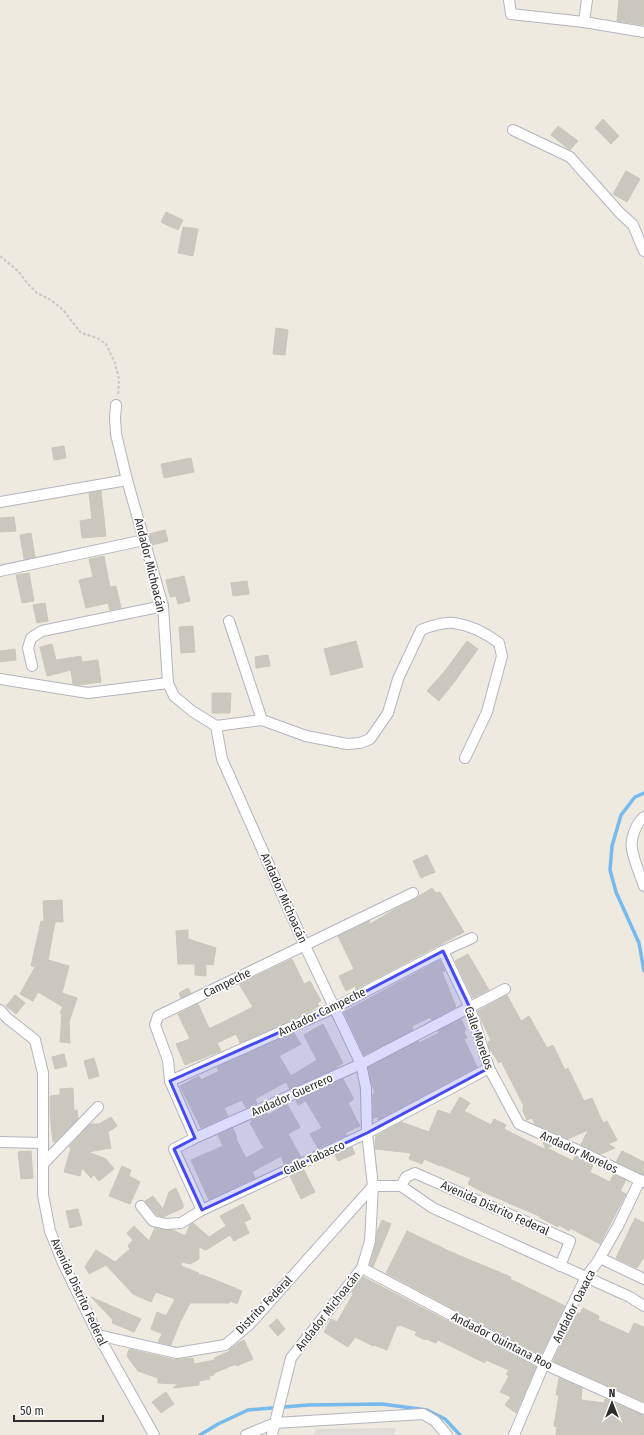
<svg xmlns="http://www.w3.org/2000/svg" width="644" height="1435" viewBox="0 0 644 1435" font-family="'Fira Sans Condensed',sans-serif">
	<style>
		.plaza { fill: #dedcd7 }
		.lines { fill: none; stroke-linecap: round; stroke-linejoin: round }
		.stream { stroke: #77baed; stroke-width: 3.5 }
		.building { fill: #cac8be; stroke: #cac7b9 }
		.minor-casing { stroke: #b3b4c0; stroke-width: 12 }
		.path { stroke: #c8c8c8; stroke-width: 2; stroke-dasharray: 3 2; stroke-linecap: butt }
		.minor { stroke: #fff; stroke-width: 10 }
		.marked { fill: #4549f6; fill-opacity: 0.2; stroke: #4549f6; stroke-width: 3; stroke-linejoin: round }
		.labels { text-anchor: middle; stroke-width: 3.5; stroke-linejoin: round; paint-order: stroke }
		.street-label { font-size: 12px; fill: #2d2d2d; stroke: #fff }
	</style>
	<rect width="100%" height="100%" fill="#eeeae0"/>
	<path class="plaza" d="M396,1428L394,1435H314L316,1429Z"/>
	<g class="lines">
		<g class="stream">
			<path d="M644,793L635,797L621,815L612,846L610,870L616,892L639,943L644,971"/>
			<path d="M200,1435L218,1424L248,1410L308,1405L382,1404L427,1410L445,1419L460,1435"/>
		</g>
	</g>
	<g class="building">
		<path d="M619,0H644V25L617,21Z"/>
		<path d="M603,119L619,136L611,144L595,128Z"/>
		<path d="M558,126L578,141L570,150L551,135Z"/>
		<path d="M626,171L640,179L627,202L613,194Z"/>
		<path d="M166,212L183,220L178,230L161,222Z"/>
		<path d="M183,227L198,229L193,256L178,253Z"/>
		<path d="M276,328L288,330L285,355L273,354Z"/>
		<path d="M64,446L66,458L54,460L52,448Z"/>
		<path d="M191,458L194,472L164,478L161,464Z"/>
		<path d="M101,491L106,536L82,538L80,521L92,519L89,493Z"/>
		<path d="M14,517L16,531L0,532V518Z"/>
		<path d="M165,530L168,541L152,545L149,534Z"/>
		<path d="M31,533L35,557L24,559L20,535Z"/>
		<path d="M104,556L110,587L116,586L121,608L110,610L108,603L86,608L79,580L93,577L89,559Z"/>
		<path d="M29,573L34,601L22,603L16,575Z"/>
		<path d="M184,576L190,601L178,604L176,596L170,597L166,580Z"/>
		<path d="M247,581L249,594L233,596L231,583Z"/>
		<path d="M45,603L48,621L37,623L33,605Z"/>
		<path d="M193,626L195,652L181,653L179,627Z"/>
		<path d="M356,641L363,667L331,675L324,649Z"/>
		<path d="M467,641L478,649L455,681L439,701L427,691L445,671Z"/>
		<path d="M52,644L56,660L81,656L82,662L98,660L101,682L79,685L73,684L71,670L47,676L40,647Z"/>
		<path d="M15,649L16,660L0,662V651Z"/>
		<path d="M268,655L270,666L256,668L255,657Z"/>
		<path d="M212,693H231L230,713H212Z"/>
		<path d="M427,855L435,872L421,878L413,861Z"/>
		<path d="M432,888L436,893L440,892L464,932L356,989L355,986L346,991L339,976L354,969L338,936L369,921L370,924L397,908L416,899L419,896Z"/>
		<path d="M62,900L63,922H55L48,960L69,966L62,993L77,998L69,1022L70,1043L60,1042L62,1014L60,1013L63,1007L38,992L33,1001L20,994L35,967L31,966L41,921H44L43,901Z"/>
		<path d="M188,930V939L216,948L213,965L206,964V976L195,975V964H178L176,931Z"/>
		<path d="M468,954L489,990L473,998L455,961Z"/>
		<path d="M292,959L304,984L310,981L321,1001L317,1003L319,1006L301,1016L240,1043L236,1034L217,1043L221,1051L185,1065L176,1044L190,1039L178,1014L198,1004L209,1028H211L253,1007L239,984Z"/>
		<path d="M440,960L445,971L442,972L456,1007L432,1020L430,1017L412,1026L413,1030L364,1055L344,1012Z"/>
		<path d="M188,988L191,993L181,998L179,993Z"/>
		<path d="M15,995L25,1003L16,1014L6,1006Z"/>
		<path d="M507,995L521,1021L529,1016L547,1048L553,1045L565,1070L568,1068L584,1101L592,1098L603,1123L607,1121L617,1140L608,1144L615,1148L601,1154L581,1145L588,1130L568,1139L535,1124L532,1118L527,1120L523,1111V1107L524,1106L501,1061L499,1063L489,1048L488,1042L491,1040L481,1020L478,1011Z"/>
		<path d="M461,1019L466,1030L464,1032L467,1038L464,1039L477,1067L378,1120V1116L373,1119V1094L375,1092L372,1085L368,1067L418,1041L419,1043L439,1033L438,1031Z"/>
		<path d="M323,1024L343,1063L336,1067V1068L290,1089L286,1082L255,1099L257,1103L246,1108L242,1100L224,1108L228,1116L201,1128L180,1086L199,1076L201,1080L219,1071L217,1067L294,1033L301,1044L279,1056L291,1076L317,1060L304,1035Z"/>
		<path d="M64,1054L67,1066L55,1069L52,1057Z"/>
		<path d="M94,1058L99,1076L89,1079L84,1061Z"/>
		<path d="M343,1079L354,1099L348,1103L360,1126L345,1133L347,1135L318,1148L310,1134L322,1128L306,1101L298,1105L296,1100Z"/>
		<path d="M73,1088L74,1111L77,1110L78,1119L55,1142H53L50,1114V1096L60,1095V1089Z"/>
		<path d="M460,1097L470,1103L464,1111L491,1125L494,1119L506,1125L504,1129L542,1148L541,1147L546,1150L543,1142L552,1146L547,1148L573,1161L575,1156L593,1165L590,1172L610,1182L613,1175L626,1180L620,1191L626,1194L600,1244L570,1228L569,1231L559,1225L558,1227L539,1217V1216L483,1192L468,1184L471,1178L440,1165V1166L424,1159L422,1164L409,1159L411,1153L375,1149L376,1136L401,1122L429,1132L438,1110L450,1114Z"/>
		<path d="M287,1104L300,1127L288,1134L301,1157L284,1164L281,1156L252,1172L255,1178L209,1200L191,1160L223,1146L218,1135L233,1128L237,1138L236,1139L246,1158L264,1148L250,1123L252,1122L251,1120L267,1113L268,1115Z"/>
		<path d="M111,1117L117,1126L108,1132L111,1148L88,1152L106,1159L114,1169L99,1181L94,1175L91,1178L82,1168L80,1176L64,1172L71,1148L69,1147L90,1124H99Z"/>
		<path d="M352,1147L355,1154L338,1161L335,1155Z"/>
		<path d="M31,1151L33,1178L21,1179L18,1152Z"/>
		<path d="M622,1151L644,1162V1175L616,1162Z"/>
		<path d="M122,1166L131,1170L129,1176L140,1182L130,1204L109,1196Z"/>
		<path d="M304,1170L315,1192L301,1199L290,1176Z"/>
		<path d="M176,1188L183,1204V1208L163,1217L157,1215L145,1201L153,1196L163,1209L169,1192Z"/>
		<path d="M243,1204L251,1219L244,1222L249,1233L234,1241L230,1235L206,1250L199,1247V1259L190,1264L182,1262L181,1266L199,1273V1275H203L242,1291L237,1304L230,1301L229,1303H190L180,1322L171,1345L158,1342L162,1334L151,1329L157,1312L166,1316L175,1299L156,1292L151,1302L133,1294L106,1265L89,1274L85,1267L96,1250L115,1262L130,1249L128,1246L133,1240L127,1233L134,1226L149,1241L155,1228L165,1230H173L185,1236L190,1225L193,1223L209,1237L226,1226L220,1216Z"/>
		<path d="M78,1209L82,1225L70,1228L66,1211Z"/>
		<path d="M635,1218L644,1223V1257L637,1268L616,1258Z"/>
		<path d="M382,1220L391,1224L373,1267L370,1265L376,1243L377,1232Z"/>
		<path d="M407,1231L451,1252L511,1277L510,1279L565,1306L541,1355L386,1273Z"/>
		<path d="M363,1277L536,1367L516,1413L505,1405L511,1397L500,1392L509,1376L506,1374L509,1370L486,1360L485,1363L438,1340L436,1343L426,1339L425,1340L415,1335L417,1332L400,1325L399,1326L397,1325L387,1350L374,1345L373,1346L355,1337L348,1347L324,1332L331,1319L337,1322L353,1294L351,1292Z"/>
		<path d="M91,1297L141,1319L134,1332L112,1323L113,1320Z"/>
		<path d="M583,1308L599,1316L598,1320L629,1334L634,1323L644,1327V1402L553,1361L576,1312L580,1314Z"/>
		<path d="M277,1319L285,1329L278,1336L269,1326Z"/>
		<path d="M244,1340L253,1359L237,1366L236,1364L214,1373V1375L209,1376L210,1379L199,1381V1385L173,1388L178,1384L158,1383V1378L138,1371L127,1356L129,1349L172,1359V1360L193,1358L194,1364L215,1360L214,1358L230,1351L229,1350L238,1343Z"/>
		<path d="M559,1378L582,1388L581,1399L582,1400L604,1403L605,1399L644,1415V1435H556L557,1427L554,1426L559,1395H556Z"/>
		<path d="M166,1392L174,1404L161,1413L152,1402Z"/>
	</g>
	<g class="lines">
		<g class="minor-casing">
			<g id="minor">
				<path d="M509,0L511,14L584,22L644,32"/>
				<path d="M584,22L587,0"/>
				<path d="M513,130L570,157L620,213L633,225L644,251"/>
				<path d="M116,405L115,418L116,434L127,480L163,606L168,683L174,696L192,711L216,726L222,759L305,946L361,1064L366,1088L367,1133L373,1186L370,1241L362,1268L291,1358L272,1435"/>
				<path d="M0,502L127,480"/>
				<path d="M0,571L144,540"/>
				<path d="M229,621L262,720"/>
				<path d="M32,666L28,648L31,638L42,631L163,606"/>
				<path d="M0,679L88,693L168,683"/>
				<path d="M216,726L262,720L306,736L347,744L360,743L370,739L388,713L398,679L421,630C431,626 443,622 454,623C470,625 487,634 499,643L502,656L487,712L465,758"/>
				<path d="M644,817C636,823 630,839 632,849C634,861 640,875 644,886"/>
				<path d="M443,951L470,1008L489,1068L519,1124L575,1149L644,1182"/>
				<path d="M0,1010L7,1018L35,1040L43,1073V1195L50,1231L63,1263L98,1335L154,1435"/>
				<path d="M170,1081L334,1008L443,951L472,938"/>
				<path d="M195,1138L170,1081L168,1060L155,1025L158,1016L413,893"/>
				<path d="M0,1142L43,1143"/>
				<path d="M43,1164L98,1107"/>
				<path d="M401,1186L406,1177L415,1173L570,1241L560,1266"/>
				<path d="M141,1206L153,1221L166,1224L181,1223L202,1210L367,1133L489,1068"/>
				<path d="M202,1210L174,1149L195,1138L361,1064L505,989"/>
				<path d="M600,1258L644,1279"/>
				<path d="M362,1268L544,1364L644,1409"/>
				<path d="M98,1335L177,1353L225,1345L249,1325L373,1186H401L433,1208L630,1297L644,1306"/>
				<path d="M246,1435L275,1423L423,1414L435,1421L447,1435"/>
				<path d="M514,1435L544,1364L586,1277L598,1261L618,1226L640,1180"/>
			</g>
		</g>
		<path class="path" d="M0,256L19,272L27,283L37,293L51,300L63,310L81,333L97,338L106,344L115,363L119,379L118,396"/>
		<use href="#minor" class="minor"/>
	</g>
	<path class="marked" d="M443,951L470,1008L489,1068L367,1133L202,1210L174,1149L195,1138L170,1081L334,1008Z"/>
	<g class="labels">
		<g class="street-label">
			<text transform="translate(150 565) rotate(76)" y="4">Andador Michoacán</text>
			<text transform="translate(284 898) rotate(66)" y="4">Andador Michoacán</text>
			<text transform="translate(227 983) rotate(-26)" y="4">Campeche</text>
			<text transform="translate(322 1012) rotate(-26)" y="4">Andador Campeche</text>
			<text transform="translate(479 1038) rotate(71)" y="4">Calle Morelos</text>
			<text transform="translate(292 1095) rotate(-24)" y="4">Andador Guerrero</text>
			<text transform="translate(579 1152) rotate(25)" y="4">Andador Morelos</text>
			<text transform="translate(314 1158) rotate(-25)" y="4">Calle Tabasco</text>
			<text transform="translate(495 1208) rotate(24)" y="4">Avenida Distrito Federal</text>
			<text transform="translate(79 1292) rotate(65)" y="4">Avenida Distrito Federal</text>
			<text transform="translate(264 1305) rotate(-46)" y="4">Distrito Federal</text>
			<text transform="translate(574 1306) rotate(-63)" y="4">Andador Oaxaca</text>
			<text transform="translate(328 1311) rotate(-52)" y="4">Andador Michoacán</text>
			<text transform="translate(502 1341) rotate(27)" y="4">Andador Quintana Roo</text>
		</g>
	</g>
	<g transform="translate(612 1403)" stroke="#ffffff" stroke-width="3" paint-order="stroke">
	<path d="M0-3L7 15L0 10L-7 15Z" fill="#2d2d2d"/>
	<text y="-6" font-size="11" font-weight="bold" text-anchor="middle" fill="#2d2d2d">N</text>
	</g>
	<path d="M14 1415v6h89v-6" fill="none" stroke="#2d2d2d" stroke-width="2"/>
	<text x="20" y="1415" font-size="12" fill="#2d2d2d" stroke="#ffffff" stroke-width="3" paint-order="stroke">50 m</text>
</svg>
